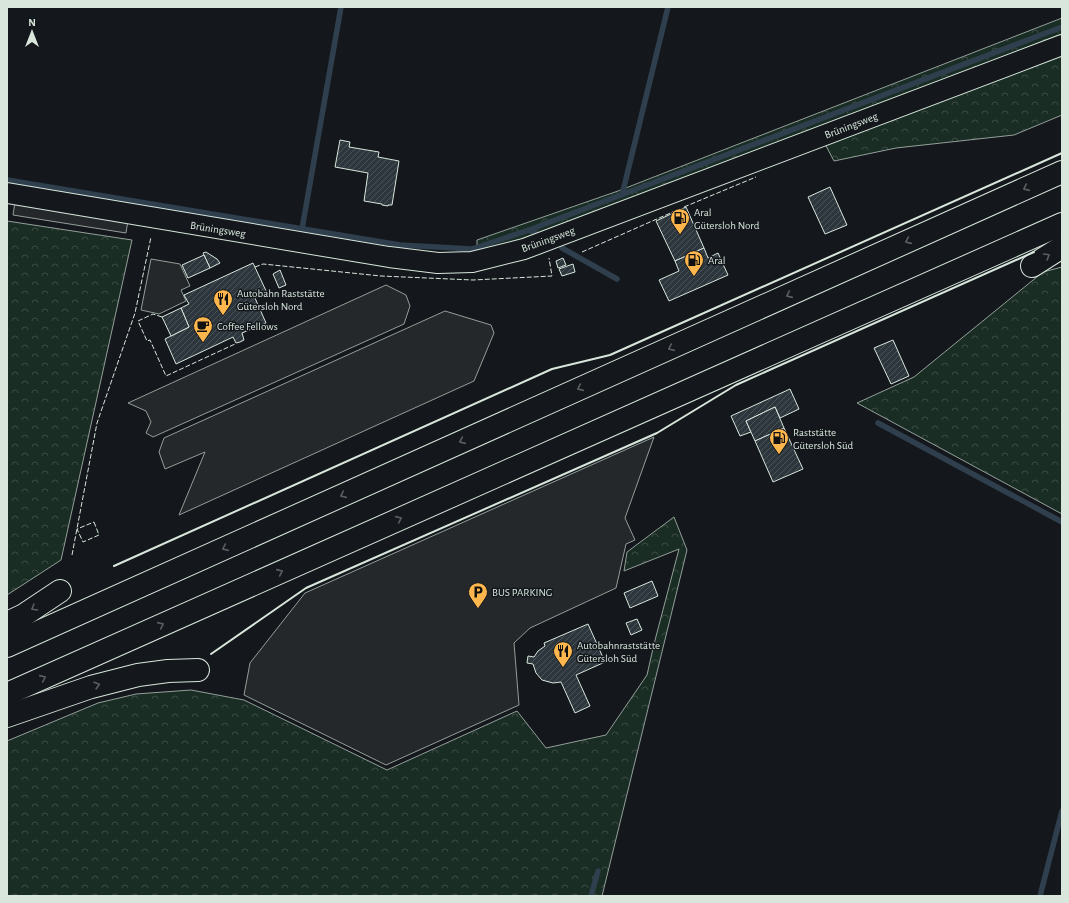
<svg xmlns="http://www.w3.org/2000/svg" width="1069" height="903" viewBox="0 0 1069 903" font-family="'Alegreya Sans',sans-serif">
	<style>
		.forest { fill: url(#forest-crowns); stroke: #939e99 }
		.parking { fill: #24282b; stroke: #939e99 }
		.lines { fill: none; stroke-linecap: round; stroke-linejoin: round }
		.stream { stroke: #2f3f4d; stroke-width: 5.5 }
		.building { fill: url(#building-hatch); stroke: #d8e6dc }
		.minor-casing { stroke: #d8e6dc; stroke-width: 22 }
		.highway-casing { stroke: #d8e6dc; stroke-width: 24 }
		.minor { stroke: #14181c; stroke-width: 20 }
		.highway { stroke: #14181c; stroke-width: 22 }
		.fence { stroke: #d8e6dc; stroke-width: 1; stroke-dasharray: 5 2; stroke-linecap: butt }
		.wall { stroke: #d8e6dc; stroke-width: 2 }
		.oneway { stroke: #59605f }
		.labels { text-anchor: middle; stroke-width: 3; stroke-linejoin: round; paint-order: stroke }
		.street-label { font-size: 11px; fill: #d8e6dc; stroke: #14181c }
		.poi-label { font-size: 11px; fill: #d8e6dc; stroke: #14181c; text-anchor: start }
	</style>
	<defs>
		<pattern id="forest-crowns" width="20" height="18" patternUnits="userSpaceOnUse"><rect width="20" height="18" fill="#1a2d24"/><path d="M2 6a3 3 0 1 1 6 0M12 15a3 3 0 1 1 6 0" fill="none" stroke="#3b4b43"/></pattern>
		<pattern id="building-hatch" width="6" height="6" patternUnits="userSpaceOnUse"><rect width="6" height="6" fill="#2c363c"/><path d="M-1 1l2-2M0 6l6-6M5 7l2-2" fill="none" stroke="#4a5358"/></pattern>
	</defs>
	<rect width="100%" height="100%" fill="#14181c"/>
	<g class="forest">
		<path d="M1062,18V34L811,131L609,211L477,254V240L618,191Z"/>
		<path d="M1062,51V115L1014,135L896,148L834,161L824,142Z"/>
		<path d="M7,221L132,240L61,560L7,595Z"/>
		<path d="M1062,267V514L857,403L914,377L1043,272Z"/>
		<path d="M674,517L687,550L602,896H7V741L98,703L136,694L191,690L244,700L387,770L517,711L546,748L606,735L647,675L654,644L679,549L624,571L627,552Z"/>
	</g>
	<g class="parking">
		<path d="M15,202L128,220L126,233L13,215Z"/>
		<path d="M151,259L180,264L190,286L181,290L186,301L159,314L141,310Z"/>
		<path d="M386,285L406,295L410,306L404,324L153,437L146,433L151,422L146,411L128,403Z"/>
		<path d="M445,311L491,325L494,333L474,381L179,515L205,452L165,469L159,452L164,438Z"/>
		<path d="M654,437L625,518L635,540L626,544L616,588L530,628L514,643L519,705L386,765L244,695L250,663L305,593Z"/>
	</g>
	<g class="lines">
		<g class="stream">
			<path d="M7,180L400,245L472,249L529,230L535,233"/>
			<path d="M622,195L668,7"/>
			<path d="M302,229L341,7"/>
			<path d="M529,230L1062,27"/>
			<path d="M562,248L617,279"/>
			<path d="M878,423L1062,522"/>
			<path d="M591,896L598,871"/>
			<path d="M1040,896L1062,811"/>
		</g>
	</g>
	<g class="building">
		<path d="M340,140L350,142L349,147L379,152L378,157L399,161L392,205H388V206L382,205V204L364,201L368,173L335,167Z"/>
		<path d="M830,187L847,225L825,234L808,197Z"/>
		<path d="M686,207L704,248L675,261L656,221Z"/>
		<path d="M704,248L708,258L718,253L728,275L669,301L659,280L679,271L675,261Z"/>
		<path d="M206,252L217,259L220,263L210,268L203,253Z"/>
		<path d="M204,255L210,268L188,278L182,265Z"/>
		<path d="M563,258L566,265L558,268L556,261Z"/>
		<path d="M253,263L267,293L255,298L266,323L242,333L244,340L240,342L236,343L233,337L176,364L165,339L189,327L181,308L189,304L184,295Z"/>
		<path d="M573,264L575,272L562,276L559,269Z"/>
		<path d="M280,270L286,285L279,288L273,274Z"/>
		<path d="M181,308L189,327L171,336L162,317Z"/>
		<path d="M893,340L909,376L891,384L874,348Z"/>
		<path d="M790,389L799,409L780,418L775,407L746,421L751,432L740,436L731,416Z"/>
		<path d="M775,407L784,428L755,441L746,421Z"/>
		<path d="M784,428L803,469L773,482L755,441Z"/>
		<path d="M652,581L658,596L630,608L624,593Z"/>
		<path d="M637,619L642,630L631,635L626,623Z"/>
		<path d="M588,624L605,662L576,675L590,706L575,713L561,682L553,683L542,680L536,673L533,664L527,663L528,656L534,657L538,651L545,646L544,643Z"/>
	</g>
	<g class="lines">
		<g class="minor-casing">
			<path id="minor" d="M7,193L389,257L438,263L472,262L524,249L1062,45"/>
		</g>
		<g class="highway-casing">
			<g id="highway">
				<path d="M1032,266L1062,247"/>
				<path d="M7,623L24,615L60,591"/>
				<path d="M7,646L1062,172"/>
				<path d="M7,694L1062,224"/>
				<path d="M7,716L91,687L138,675L168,671L198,670"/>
			</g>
		</g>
		<use href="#minor" class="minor"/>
		<use href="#highway" class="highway"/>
		<g class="fence">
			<path d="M684,207L756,177"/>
			<path d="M582,252L675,211"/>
			<path d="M255,267L263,264L381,276L473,280L552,276L549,258"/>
			<path d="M162,317L153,314L138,321L147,341L150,340L166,376L235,344"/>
			<path d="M94,522L99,535L83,542L77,529Z"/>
			<path d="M72,555L97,423L135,313L151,237"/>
		</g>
		<g class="wall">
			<path d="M114,566L552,369L610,355L1062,153"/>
			<path d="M211,654L306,588L657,433L736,385L1034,252"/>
		</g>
	</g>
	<defs><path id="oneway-chevron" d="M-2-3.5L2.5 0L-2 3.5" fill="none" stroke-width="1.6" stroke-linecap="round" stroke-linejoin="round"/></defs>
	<g class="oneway">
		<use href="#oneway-chevron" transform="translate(1026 188) rotate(156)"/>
		<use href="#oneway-chevron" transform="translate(908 241) rotate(156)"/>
		<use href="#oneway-chevron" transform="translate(1047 256) rotate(-31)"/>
		<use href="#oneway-chevron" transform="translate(789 295) rotate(156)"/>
		<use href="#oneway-chevron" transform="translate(671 348) rotate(156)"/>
		<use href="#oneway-chevron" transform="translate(580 388) rotate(156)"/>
		<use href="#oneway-chevron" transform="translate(462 441) rotate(156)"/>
		<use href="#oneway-chevron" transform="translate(343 495) rotate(156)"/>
		<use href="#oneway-chevron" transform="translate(399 519) rotate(-24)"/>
		<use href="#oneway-chevron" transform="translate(225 548) rotate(156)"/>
		<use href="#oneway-chevron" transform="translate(280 572) rotate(-24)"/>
		<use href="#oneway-chevron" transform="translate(34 608) rotate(149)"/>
		<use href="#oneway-chevron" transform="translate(161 625) rotate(-24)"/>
		<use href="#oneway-chevron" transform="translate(43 678) rotate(-24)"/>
		<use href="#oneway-chevron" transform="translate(97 685) rotate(-16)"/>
	</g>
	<defs>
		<g id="fuel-pin" transform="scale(1)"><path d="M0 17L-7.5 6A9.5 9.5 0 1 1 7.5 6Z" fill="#ffb74d" stroke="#14181c"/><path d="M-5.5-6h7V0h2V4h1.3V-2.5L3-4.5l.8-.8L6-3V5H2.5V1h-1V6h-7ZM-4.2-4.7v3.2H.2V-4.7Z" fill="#111"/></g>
		<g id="restaurant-pin" transform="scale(1)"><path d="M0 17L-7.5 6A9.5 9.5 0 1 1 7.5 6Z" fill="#ffb74d" stroke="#14181c"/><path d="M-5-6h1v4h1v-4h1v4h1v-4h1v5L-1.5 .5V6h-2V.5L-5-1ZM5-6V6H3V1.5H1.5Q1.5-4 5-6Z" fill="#111"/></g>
		<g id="cafe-pin" transform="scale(1)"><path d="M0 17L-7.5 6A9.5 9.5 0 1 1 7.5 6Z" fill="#ffb74d" stroke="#14181c"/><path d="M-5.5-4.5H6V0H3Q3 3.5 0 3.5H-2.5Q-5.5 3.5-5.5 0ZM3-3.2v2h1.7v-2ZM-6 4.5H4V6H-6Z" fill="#111"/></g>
		<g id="parking-pin" transform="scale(1)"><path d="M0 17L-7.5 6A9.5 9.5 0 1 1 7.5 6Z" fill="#ffb74d" stroke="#14181c"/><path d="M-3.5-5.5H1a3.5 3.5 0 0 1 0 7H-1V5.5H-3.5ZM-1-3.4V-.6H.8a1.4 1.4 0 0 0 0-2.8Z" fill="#111"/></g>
	</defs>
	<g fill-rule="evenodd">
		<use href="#fuel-pin" x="680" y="218"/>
		<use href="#fuel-pin" x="694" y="260"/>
		<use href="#restaurant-pin" x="223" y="299"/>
		<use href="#cafe-pin" x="203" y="326"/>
		<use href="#fuel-pin" x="779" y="438"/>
		<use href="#parking-pin" x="478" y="592"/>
		<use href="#restaurant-pin" x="563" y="651"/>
	</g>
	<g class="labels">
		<g class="street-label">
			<text transform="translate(851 125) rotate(-21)" y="4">Brüningsweg</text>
			<text transform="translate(218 229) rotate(9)" y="4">Brüningsweg</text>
			<text transform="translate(548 239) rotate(-20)" y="4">Brüningsweg</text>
		</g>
		<g class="poi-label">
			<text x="694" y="216">Aral<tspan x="694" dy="13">Gütersloh Nord</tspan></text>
			<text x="708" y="264">Aral</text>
			<text x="237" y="297">Autobahn Raststätte<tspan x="237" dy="13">Gütersloh Nord</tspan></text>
			<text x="217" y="330">Coffee Fellows</text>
			<text x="793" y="436">Raststätte<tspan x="793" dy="13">Gütersloh Süd</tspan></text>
			<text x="492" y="596">BUS PARKING</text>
			<text x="577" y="649">Autobahnraststätte<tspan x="577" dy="13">Gütersloh Süd</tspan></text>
		</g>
	</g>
	<rect width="1069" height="903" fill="none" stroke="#d8e6dc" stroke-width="16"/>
	<g transform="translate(32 32)" stroke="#14181c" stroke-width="3" paint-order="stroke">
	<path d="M0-3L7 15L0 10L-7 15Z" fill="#d8e6dc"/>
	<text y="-6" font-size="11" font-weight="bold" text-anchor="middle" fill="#d8e6dc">N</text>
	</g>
</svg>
